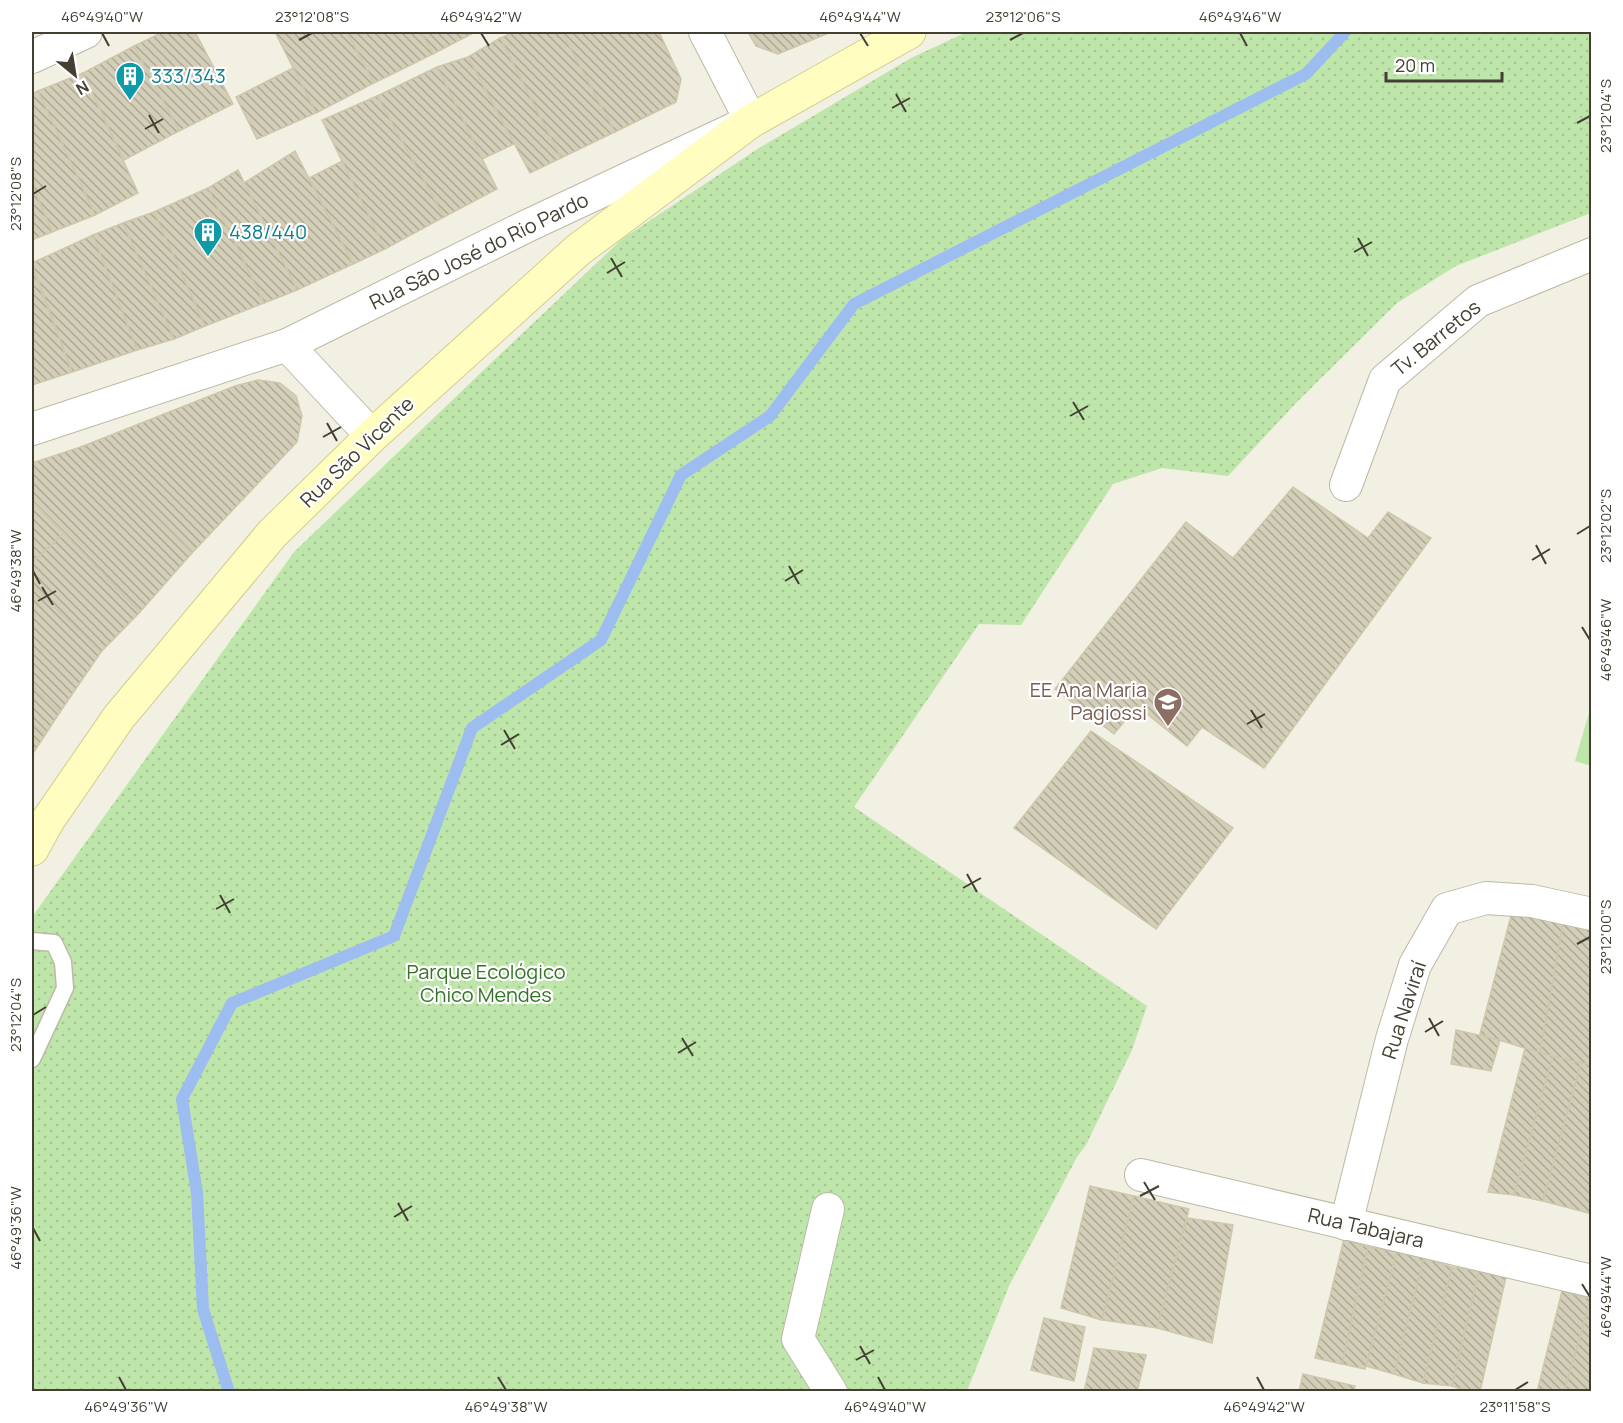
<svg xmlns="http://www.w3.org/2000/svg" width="1623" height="1423" viewBox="0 0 1623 1423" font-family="Manrope,sans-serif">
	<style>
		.grass { fill: url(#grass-dots) }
		.pitch { fill: #bfe6aa }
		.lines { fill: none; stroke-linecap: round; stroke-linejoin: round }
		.stream { stroke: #9dbcf0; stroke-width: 12 }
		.building { fill: url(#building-back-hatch); stroke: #cdc7ab; stroke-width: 1.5 }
		.lane-casing { stroke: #bcb9a5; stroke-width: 19 }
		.street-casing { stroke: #bcb9a5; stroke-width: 34 }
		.secondary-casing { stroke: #d2cf91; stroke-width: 35 }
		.lane { stroke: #fff; stroke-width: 16 }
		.street { stroke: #fff; stroke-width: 32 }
		.secondary { stroke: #fffdbf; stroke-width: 33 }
		.ticks { fill: none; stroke: #434033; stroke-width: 2 }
		.labels { text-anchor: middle; stroke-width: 4.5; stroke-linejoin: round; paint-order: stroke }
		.culture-label { font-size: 20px; fill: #0d838f; stroke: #fff; text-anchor: start }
		.street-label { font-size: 20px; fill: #434033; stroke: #fff }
		.education-label { font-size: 20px; fill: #785e54; stroke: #fff; text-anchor: end }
		.park-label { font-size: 20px; fill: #347427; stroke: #fff }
		.neatline { fill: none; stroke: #434033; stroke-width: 2 }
		.ticks-label { font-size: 15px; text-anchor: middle; fill: #434033 }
	</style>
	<defs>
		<pattern id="grass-dots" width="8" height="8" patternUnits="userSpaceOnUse" patternTransform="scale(1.5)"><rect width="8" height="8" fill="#bfe6aa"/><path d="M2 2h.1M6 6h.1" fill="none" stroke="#a5c693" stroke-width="1.8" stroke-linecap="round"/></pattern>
		<pattern id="building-back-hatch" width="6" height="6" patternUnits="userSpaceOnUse" patternTransform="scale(1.5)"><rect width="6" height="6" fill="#d3ceb8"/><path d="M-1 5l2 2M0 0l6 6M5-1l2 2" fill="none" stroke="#ada996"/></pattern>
	</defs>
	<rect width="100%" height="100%" fill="#f1f0e2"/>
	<path class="grass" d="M967,32H1591V213L1456,266L1397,303L1297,402L1228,476L1162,468L1113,484L1021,625L979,624L854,807L1147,1006L1132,1050L1086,1145L1077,1157L1009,1286L967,1391L32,1392V917L294,552L490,364L622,239L759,148L911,58Z"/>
	<path class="pitch" d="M1591,706L1592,766H1591L1575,761Z"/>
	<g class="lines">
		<path class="stream" d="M229,1392L203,1309L197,1193L182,1099L232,1003L394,936L472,728L601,640L681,475L770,416L854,304L1306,74L1345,32"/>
	</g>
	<g class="building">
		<path d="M163,32H195L233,104L179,131L134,46Z"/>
		<path d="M275,32H347L374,83L316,113Z"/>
		<path d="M347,32H421L433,54L374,83Z"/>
		<path d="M421,32H475L433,54Z"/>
		<path d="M514,32H562L615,132L561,158L500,38Z"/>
		<path d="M562,32H659L681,79L676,102L615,132Z"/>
		<path d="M748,32H831L778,54L756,46Z"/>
		<path d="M500,38L561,158L530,173L468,57Z"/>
		<path d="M134,46L179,131L124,160L83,73Z"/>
		<path d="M468,57L514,144L482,159L437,67Z"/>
		<path d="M437,67L497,189L444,217L377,96Z"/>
		<path d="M293,68L316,113L257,139L236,97Z"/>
		<path d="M83,73L138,193L95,215L38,91Z"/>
		<path d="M38,91L95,215L52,232L32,184V94Z"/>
		<path d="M377,96L444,217L385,249L322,120Z"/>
		<path d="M295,151L353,264L297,290L244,183Z"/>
		<path d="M342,161L385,249L353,264L309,178Z"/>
		<path d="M238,170L297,290L264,303L208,188Z"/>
		<path d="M32,184L52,232L32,240Z"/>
		<path d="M208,188L264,303L205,326L154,212Z"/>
		<path d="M154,212L205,326L174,339L123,223Z"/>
		<path d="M123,223L174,339L137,350L93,235Z"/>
		<path d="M93,235L137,350L72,372L32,263Z"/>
		<path d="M32,267L72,372L32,385Z"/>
		<path d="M258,380L280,383L296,396L302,416L297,442L192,553L83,446L235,386Z"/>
		<path d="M83,446L192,553L140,612L32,501V463Z"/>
		<path d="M1293,487L1368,538L1388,512L1431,538L1264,768L1202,727L1187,746L1137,706L1114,734L1055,689L1186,522L1233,558Z"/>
		<path d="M32,501L64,533L32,563Z"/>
		<path d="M64,533L140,612L101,652L32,585V563Z"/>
		<path d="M32,585L101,652L60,712L32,686Z"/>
		<path d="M32,686L60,712L45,735L32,723Z"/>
		<path d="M32,723L45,735L32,755Z"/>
		<path d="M1091,731L1233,828L1156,929L1014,828Z"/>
		<path d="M1512,912L1563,923L1540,1053L1480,1034Z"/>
		<path d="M1563,923L1592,928V1066L1540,1053Z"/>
		<path d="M1456,1030L1500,1040L1491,1071L1451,1064Z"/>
		<path d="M1525,1048L1553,1056L1514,1195L1488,1192Z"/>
		<path d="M1553,1056L1581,1063L1543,1201L1514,1195Z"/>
		<path d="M1581,1063L1592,1065V1214L1543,1201Z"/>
		<path d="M1090,1186L1134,1196L1102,1320L1061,1308Z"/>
		<path d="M1134,1196L1189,1209L1157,1328L1102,1320Z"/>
		<path d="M1187,1218L1233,1225L1212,1343L1157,1328Z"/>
		<path d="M1344,1239L1368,1247L1342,1364L1315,1358Z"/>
		<path d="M1368,1247L1397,1252L1365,1369L1342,1364Z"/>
		<path d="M1397,1252L1424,1258L1394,1374L1366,1366Z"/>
		<path d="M1424,1258L1452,1267L1423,1383L1394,1374Z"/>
		<path d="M1452,1267L1479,1271L1452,1386L1423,1383Z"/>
		<path d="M1479,1271L1506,1277L1480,1392H1470L1452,1386Z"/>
		<path d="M1562,1291L1591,1299L1564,1392H1537Z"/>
		<path d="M1591,1299L1592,1392H1564Z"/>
		<path d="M1044,1318L1085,1327L1074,1381L1031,1370Z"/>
		<path d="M1094,1348L1146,1355L1137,1392H1084Z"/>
		<path d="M1303,1374L1355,1386L1354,1392H1299Z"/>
	</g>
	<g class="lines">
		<g class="lane-casing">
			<path id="lane" d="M32,941L54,943L63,962L65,988L32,1059"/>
		</g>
		<g class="street-casing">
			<g id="street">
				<path d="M32,57L86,32"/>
				<path d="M287,345L372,436"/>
				<path d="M32,429L287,345L527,226L751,121L705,32"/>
				<path d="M1346,485L1385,380L1478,301L1592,254"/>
				<path d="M1141,1175L1592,1281"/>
				<path d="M828,1209L798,1339L831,1392"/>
				<path d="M1346,1224L1392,1039L1415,965L1447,909L1486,898L1532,901L1592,914"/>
			</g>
		</g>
		<g class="secondary-casing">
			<path id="secondary" d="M32,849L48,820L119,717L272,534L372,436L578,250L751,121L909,32"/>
		</g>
		<use href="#lane" class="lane"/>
		<use href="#street" class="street"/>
		<use href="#secondary" class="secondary"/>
	</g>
	<path class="ticks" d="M102,33L109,46M481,33L489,46M860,33L868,46M1240,33L1247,46M299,40L312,33M1010,40L1023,33M896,94L906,112M892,108L910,98M149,115L159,133M1577,123L1590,116M145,129L163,119M33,194L46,186M1358,238L1368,256M1354,252L1372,242M611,258L622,277M607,273L625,262M1073,402L1084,420M1070,416L1088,406M327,423L337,441M323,437L341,427M1577,534L1590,526M1536,545L1546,564M1532,560L1550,549M789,566L799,584M33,571L40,584M785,581L803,570M42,587L53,605M38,601L56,591M1582,627L1590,640M1251,710L1262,728M1247,724L1265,714M504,730L515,749M501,745L519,734M967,874L977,892M963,888L981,878M220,895L230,913M216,909L234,899M1577,944L1590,937M33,1015L46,1007M1429,1018L1439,1036M1425,1032L1443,1021M682,1038L693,1056M678,1053L696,1042M1144,1182L1155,1200M1140,1196L1159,1186M398,1203L408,1221M394,1217L412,1206M33,1228L40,1241M1582,1284L1590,1297M860,1346L870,1364M856,1360L874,1350M119,1377L126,1390M498,1377L506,1390M878,1377L885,1390M1257,1377L1264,1390M1515,1390L1528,1382"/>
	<defs>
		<g id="building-pin" transform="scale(1.5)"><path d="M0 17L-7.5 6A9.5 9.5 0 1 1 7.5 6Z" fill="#0f9aa8" stroke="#fff"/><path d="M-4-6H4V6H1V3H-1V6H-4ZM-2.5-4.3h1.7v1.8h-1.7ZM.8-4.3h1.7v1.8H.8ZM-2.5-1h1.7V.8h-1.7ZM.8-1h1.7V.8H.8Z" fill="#fff"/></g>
		<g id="school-pin" transform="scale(1.5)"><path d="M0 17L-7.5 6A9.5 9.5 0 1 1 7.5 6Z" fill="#8d6e63" stroke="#fff"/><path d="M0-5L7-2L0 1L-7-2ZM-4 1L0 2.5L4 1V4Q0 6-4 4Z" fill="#fff"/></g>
	</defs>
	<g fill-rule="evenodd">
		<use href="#building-pin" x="130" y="76"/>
		<use href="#building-pin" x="208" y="232"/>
		<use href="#school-pin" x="1168" y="702"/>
	</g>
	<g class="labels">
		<g class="culture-label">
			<text x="151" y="83">333/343</text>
			<text x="229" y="239">438/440</text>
		</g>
		<g class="street-label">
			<text transform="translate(479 251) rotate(-26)" y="7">Rua São José do Rio Pardo</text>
			<text transform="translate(1436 338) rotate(-39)" y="7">Tv. Barretos</text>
			<text transform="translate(357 452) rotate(-44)" y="7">Rua São Vicente</text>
			<text transform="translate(1404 1010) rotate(-72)" y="7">Rua Naviraí</text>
			<text transform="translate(1366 1228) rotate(13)" y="7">Rua Tabajara</text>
		</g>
		<g class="education-label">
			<text x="1147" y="697">EE Ana Maria<tspan x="1147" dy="23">Pagiossi</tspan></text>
		</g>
		<g class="park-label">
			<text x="486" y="979">Parque Ecológico<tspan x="486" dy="23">Chico Mendes</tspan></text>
		</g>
	</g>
	<rect width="1623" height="1423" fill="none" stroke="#ffffff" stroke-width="66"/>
	<g transform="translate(75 75) rotate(150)" stroke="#ffffff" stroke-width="4.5" paint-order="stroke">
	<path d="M0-4.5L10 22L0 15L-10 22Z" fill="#434033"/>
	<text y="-9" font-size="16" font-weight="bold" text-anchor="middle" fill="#434033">N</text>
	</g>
	<path d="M1386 72v9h116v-9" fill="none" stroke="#434033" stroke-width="3"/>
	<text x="1395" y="72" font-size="18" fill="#434033" stroke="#ffffff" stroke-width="4.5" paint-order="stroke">20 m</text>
	<rect x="33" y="33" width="1557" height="1357" class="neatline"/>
	<g class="ticks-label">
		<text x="102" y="22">46°49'40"W</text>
		<text x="312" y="22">23°12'08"S</text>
		<text x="481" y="22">46°49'42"W</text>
		<text x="860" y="22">46°49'44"W</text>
		<text x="1023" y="22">23°12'06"S</text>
		<text x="1240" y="22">46°49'46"W</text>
		<text transform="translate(1606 116) rotate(-90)" y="5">23°12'04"S</text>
		<text transform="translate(16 194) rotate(-90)" y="5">23°12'08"S</text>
		<text transform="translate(1606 526) rotate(-90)" y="5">23°12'02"S</text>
		<text transform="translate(16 571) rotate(-90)" y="5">46°49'38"W</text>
		<text transform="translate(1606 640) rotate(-90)" y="5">46°49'46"W</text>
		<text transform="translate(1606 937) rotate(-90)" y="5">23°12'00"S</text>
		<text transform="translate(16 1015) rotate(-90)" y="5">23°12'04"S</text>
		<text transform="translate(16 1228) rotate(-90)" y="5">46°49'36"W</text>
		<text transform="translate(1606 1297) rotate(-90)" y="5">46°49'44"W</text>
		<text x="126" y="1412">46°49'36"W</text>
		<text x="506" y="1412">46°49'38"W</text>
		<text x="885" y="1412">46°49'40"W</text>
		<text x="1264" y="1412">46°49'42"W</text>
		<text x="1515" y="1412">23°11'58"S</text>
	</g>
</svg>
